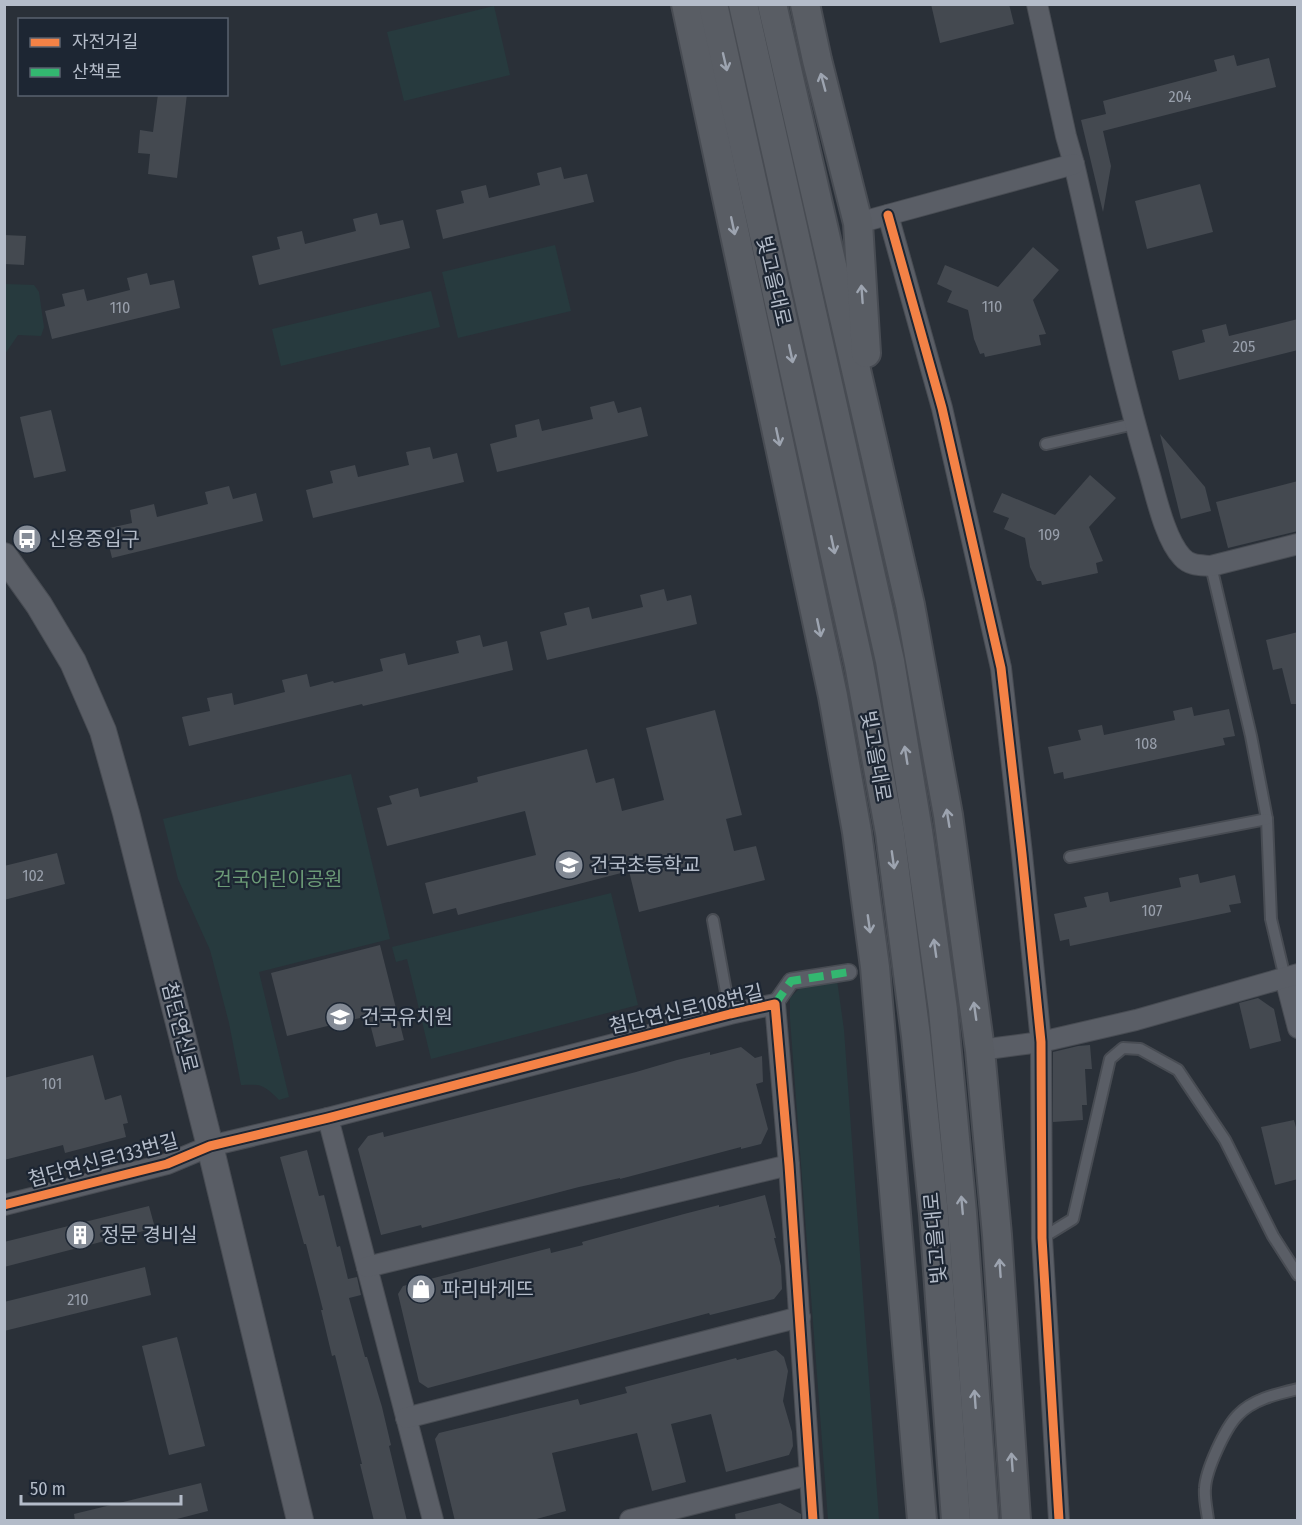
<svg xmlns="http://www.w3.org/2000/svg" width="1302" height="1525" viewBox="0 0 1302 1525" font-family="'Fira Sans Condensed','Noto Sans KR',sans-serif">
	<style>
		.green { fill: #273a3e }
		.building { fill: #444950 }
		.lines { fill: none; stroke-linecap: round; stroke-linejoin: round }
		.service-casing { stroke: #484c53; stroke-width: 14 }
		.pedestrian-casing { stroke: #484c53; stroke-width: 18 }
		.minor-casing { stroke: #484c53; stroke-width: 22 }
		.tertiary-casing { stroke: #484c53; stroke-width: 28 }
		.secondary-casing { stroke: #484c53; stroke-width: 32 }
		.service { stroke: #5a5e66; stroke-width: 10 }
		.pedestrian { stroke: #5a5e66; stroke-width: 15 }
		.minor { stroke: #5a5e66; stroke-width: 20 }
		.tertiary { stroke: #5a5e66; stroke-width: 26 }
		.secondary { stroke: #595d64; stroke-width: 28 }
		.quiet { stroke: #33b770; stroke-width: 8; stroke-dasharray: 15 8; stroke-linecap: butt }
		.cycleway-casing { stroke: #1d2633; stroke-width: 13 }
		.cycleway { stroke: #f48246; stroke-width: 9 }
		.oneway { stroke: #9da4b0 }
		.labels { text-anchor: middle; stroke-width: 4.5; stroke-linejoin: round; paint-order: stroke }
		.number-label { font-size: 16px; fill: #989fab }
		.street-label { font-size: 20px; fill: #b4bcc9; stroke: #1d2633 }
		.poi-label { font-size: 20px; fill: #b4bcc9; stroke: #1d2633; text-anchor: start }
		.park-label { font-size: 20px; fill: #6b9a76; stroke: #1d2633 }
	</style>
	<rect width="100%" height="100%" fill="#2a3038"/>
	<g class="green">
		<path d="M494,6L510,75L404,101L387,32Z"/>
		<path d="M555,245L571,311L458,338L442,272Z"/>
		<path d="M5,284L34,285L39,292L44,327L41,336L18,335L5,354Z"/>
		<path d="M431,291L440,327L281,366L272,329Z"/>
		<path d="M351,774L390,939L259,972L289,1097L279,1100C264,1085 262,1084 241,1085L229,1023L210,950L178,879L163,819Z"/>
		<path d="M611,893L638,1005L431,1059L407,959L396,962L392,947Z"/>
		<path d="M837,980L844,1030L879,1520H828L790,1019V998L800,988Z"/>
	</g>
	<g class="building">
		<path d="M931,4H1009L1014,24L940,43Z"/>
		<path d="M1234,55L1237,66L1269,58L1276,87L1103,131L1111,166L1103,212L1081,120L1106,114L1103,101L1217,71L1214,60Z"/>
		<path d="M158,94H187L177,178L148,174L150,154L138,153L140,130L153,132Z"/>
		<path d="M561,167L564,179L587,174L594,202L443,239L436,210L464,203L461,191L486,185L489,198L540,185L537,173Z"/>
		<path d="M1200,184L1213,232L1147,249L1135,201Z"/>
		<path d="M377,213L380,225L403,220L410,248L259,285L252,256L280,249L277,237L302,231L305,244L356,231L353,219Z"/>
		<path d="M4,235L26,236L24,265L4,264Z"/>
		<path d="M1033,247L1059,270L1033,300L1046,334L1039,335L1041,345L985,357L984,353L980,354L974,339L968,310L947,302L952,291L937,284L945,265L998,287Z"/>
		<path d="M147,273L150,285L174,280L180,308L52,339L45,311L65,306L62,294L84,289L87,301L130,290L127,278Z"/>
		<path d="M1298,319V350L1179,380L1172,351L1205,342L1202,330L1226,324L1229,336Z"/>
		<path d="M614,401L618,413L641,407L648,436L497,472L490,444L517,437L515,425L539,419L542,431L593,419L590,407Z"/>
		<path d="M51,410L66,471L34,478L20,417Z"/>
		<path d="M1160,434L1205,487L1211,511L1181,519Z"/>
		<path d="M430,447L433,459L457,453L464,482L313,518L306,490L333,483L330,471L355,465L358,477L409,465L406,452Z"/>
		<path d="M1090,475L1116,498L1089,527L1103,561L1096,563L1098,573L1042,585L1041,581H1037L1030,567L1025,538L1004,529L1009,518L993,512L1002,493L1055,515Z"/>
		<path d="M1298,481V531L1228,548L1216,502Z"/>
		<path d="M229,486L233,499L256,493L263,521L112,558L105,529L132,523L130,510L154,504L157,517L208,504L205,492Z"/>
		<path d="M664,589L667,601L691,595L697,624L547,660L540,632L567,625L564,613L589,607L592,619L643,607L640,595Z"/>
		<path d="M1298,632V704H1291L1282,668L1273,670L1266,640Z"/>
		<path d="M480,635L483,647L507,641L513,670L363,706L362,704L189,746L182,717L210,711L207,698L232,693L234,705L285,692L282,680L307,674L310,687L333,681L334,683L383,671L380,659L405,653L408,665L459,653L456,641Z"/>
		<path d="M1192,707L1194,716L1229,709L1235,736L1223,738L1225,745L1064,779L1063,772L1054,774L1048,747L1081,740L1078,730L1102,725L1104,735L1175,720L1173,711Z"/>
		<path d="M715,710L742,815L726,819L734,851L756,846L765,880L639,912L629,871L458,915L456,908L433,914L425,883L536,855L525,811L387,846L377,808L392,804L389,796L418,788L420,797L478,782L477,777L587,749L596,783L614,778L622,811L664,800L646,728Z"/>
		<path d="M57,853L65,884L4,900V866Z"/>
		<path d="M1198,874L1200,883L1235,875L1241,903L1229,905L1231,912L1070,946L1069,939L1060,941L1054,914L1087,907L1084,897L1108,892L1110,902L1181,887L1179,878Z"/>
		<path d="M380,945L404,1040L376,1047L368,1016L287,1036L271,973Z"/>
		<path d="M1258,998L1274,1009L1281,1041L1250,1049L1239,1003Z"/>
		<path d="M1090,1045L1092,1069H1085L1087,1105H1082L1083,1120L1053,1122V1052L1078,1046Z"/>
		<path d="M741,1047L755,1058L762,1056L763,1082L756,1084L768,1129L761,1144L741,1149V1147L620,1179V1178L579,1187L422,1228L421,1225L381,1235L358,1149L368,1136L383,1132L384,1137L636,1072L677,1060L710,1052V1055Z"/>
		<path d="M93,1055L105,1100L121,1095L128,1123L123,1124L126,1137L65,1153L63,1145L4,1160V1078Z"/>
		<path d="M1294,1120L1298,1135V1179L1275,1185L1261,1127Z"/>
		<path d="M307,1150L319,1196L324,1195L337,1247L340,1246L348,1279L357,1277L361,1295L349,1298L365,1357H367L382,1407L391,1445L389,1446L407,1521H374L360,1464H362L350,1415L335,1355L332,1356L321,1310H323L306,1244H304L280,1157Z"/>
		<path d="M765,1195L776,1238H774L781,1266L782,1289L774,1299L710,1315L709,1313L660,1326L428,1388L419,1382L398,1294L403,1286L550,1248L551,1253L583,1245L582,1242L684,1214L719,1205V1207Z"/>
		<path d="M149,1206L155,1228L4,1267V1242Z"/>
		<path d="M145,1267L151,1295L4,1331V1302Z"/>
		<path d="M177,1337L205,1446L169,1455L142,1346Z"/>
		<path d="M776,1350L784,1357L788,1371L783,1401L792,1432L793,1446L789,1455L726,1472L711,1414L671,1424L686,1482L652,1491L637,1433L552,1453L566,1511L529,1521H455L435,1439L439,1433L578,1399L580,1405L627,1393L625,1387L736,1358L737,1360Z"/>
		<path d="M201,1483L208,1511L169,1521H75L74,1514Z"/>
		<path d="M780,1503L801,1514V1521H736L735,1514Z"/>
	</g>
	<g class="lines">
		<g class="service-casing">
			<g id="service">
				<path d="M1046,444L1134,424"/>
				<path d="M1211,566L1251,736L1267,819L1271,919L1285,978"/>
				<path d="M1070,857L1267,819"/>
				<path d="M713,920L730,1014"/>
				<path d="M1042,1238L1073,1219L1110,1059L1123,1048L1140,1049L1178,1070L1225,1140L1273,1236L1298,1275"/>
				<path d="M1208,1520C1207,1510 1204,1499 1205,1488C1206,1470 1225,1428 1238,1415C1253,1399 1277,1394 1298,1389"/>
			</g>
		</g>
		<g class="pedestrian-casing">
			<path id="pedestrian" d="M775,1004L791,981L849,972"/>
		</g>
		<g class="minor-casing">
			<g id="minor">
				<path d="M1037,4L1066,136L1074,164C1098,267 1119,371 1149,472C1156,496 1165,539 1182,557C1190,566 1200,565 1211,566L1298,544"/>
				<path d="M888,215L942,408L1001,668L1022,854L1041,1042L1042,1238L1059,1520"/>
				<path d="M858,223L1074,164"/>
				<path d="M1285,978L1298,1028"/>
				<path d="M980,1050L1041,1042L1136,1020L1298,974"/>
				<path d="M328,1118L433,1520"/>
				<path d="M4,1205L167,1164L210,1146L328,1118L730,1014L775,1004L789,1165L813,1520"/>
				<path d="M367,1267L789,1165"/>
				<path d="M406,1418L800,1317"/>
				<path d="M630,1520L809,1475"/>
			</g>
		</g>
		<g class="tertiary-casing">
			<path id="tertiary" d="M4,556L39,605L73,662L103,731L126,813L210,1146L300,1520"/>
		</g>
		<g class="secondary-casing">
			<g id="secondary">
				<path d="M686,4L833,696L857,832L875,967L922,1520"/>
				<path d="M713,4L859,664L890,833L916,1036L934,1215L956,1520"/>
				<path d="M743,4L890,661L918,831L943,1010L962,1213L984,1520"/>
				<path d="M772,4L910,605L948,815L980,1050L997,1235L1016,1520"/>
				<path d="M805,4L817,60L858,223L866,353"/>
			</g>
		</g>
		<use href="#service" class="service"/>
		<use href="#pedestrian" class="pedestrian"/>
		<use href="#minor" class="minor"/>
		<use href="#tertiary" class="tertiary"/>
		<use href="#secondary" class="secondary"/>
		<path class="quiet" d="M775,1004L791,981L849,972"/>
		<g class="cycleway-casing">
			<g id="cycleway">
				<path d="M888,215L942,408L1001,668L1022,854L1041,1042L1042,1238L1059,1520"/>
				<path d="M4,1205L167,1164L210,1146L328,1118L730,1014L775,1004L789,1165L813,1520"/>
			</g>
		</g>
		<use href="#cycleway" class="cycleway"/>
	</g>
	<defs><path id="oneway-shaft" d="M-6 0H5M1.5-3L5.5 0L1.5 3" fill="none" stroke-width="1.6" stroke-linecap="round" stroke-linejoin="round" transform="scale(1.5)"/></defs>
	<g class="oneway">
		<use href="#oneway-shaft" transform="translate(725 62) rotate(77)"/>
		<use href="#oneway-shaft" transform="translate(823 82) rotate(-105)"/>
		<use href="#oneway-shaft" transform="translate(733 226) rotate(78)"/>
		<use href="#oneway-shaft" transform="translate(862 294) rotate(-94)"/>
		<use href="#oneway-shaft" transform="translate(791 354) rotate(78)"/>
		<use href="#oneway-shaft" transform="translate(778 437) rotate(78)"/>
		<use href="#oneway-shaft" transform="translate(833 545) rotate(78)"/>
		<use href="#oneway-shaft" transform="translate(819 628) rotate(78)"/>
		<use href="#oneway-shaft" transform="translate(906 755) rotate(-99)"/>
		<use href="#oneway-shaft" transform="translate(948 818) rotate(-99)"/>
		<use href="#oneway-shaft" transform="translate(893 860) rotate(82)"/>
		<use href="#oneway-shaft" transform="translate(869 924) rotate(82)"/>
		<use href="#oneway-shaft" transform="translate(935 948) rotate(-98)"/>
		<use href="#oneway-shaft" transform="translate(975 1011) rotate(-98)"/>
		<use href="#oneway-shaft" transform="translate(962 1205) rotate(-95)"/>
		<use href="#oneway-shaft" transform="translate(1000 1268) rotate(-94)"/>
		<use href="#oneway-shaft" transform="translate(975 1399) rotate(-94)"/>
		<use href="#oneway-shaft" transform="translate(1012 1462) rotate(-94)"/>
	</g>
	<defs>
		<g id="bus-disc" transform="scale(1.5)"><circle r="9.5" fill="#848b96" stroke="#1d2633"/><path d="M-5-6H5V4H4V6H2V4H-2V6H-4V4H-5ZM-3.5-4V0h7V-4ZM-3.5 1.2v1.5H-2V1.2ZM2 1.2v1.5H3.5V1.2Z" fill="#fff"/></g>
		<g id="school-disc" transform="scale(1.5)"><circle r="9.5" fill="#848b96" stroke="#1d2633"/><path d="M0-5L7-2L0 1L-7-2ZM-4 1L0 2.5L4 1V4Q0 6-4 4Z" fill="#fff"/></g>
		<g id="building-disc" transform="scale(1.5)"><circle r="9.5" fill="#848b96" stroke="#1d2633"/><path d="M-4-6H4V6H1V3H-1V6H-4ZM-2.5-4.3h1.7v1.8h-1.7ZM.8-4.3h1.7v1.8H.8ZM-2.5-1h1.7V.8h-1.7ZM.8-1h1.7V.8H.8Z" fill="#fff"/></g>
		<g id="shop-disc" transform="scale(1.5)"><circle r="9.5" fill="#848b96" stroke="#1d2633"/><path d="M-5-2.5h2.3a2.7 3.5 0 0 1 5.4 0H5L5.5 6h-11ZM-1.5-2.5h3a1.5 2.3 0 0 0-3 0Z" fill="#fff"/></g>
	</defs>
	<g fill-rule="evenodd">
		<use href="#bus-disc" x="27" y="539"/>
		<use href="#school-disc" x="569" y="865"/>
		<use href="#school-disc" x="340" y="1017"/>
		<use href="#building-disc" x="80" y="1235"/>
		<use href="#shop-disc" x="421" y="1289"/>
	</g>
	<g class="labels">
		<g class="number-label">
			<text x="1180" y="102">204</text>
			<text x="992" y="312">110</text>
			<text x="120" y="313">110</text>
			<text x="1244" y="352">205</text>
			<text x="1049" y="540">109</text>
			<text x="1146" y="749">108</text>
			<text x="33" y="881">102</text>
			<text x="1152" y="916">107</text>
			<text x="52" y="1089">101</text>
			<text x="78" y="1305">210</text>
		</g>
		<g class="street-label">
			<text transform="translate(774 281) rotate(77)" y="7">빛고을대로</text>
			<text transform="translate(876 756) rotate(80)" y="7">빛고을대로</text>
			<text transform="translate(686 1009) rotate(-13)" y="7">첨단연신로108번길</text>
			<text transform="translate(180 1027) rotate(76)" y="7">첨단연신로</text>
			<text transform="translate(103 1160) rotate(-15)" y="7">첨단연신로133번길</text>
			<text transform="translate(935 1238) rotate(-95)" y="7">빛고을대로</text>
		</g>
		<g class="poi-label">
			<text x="48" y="546">신용중입구</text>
			<text x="590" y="872">건국초등학교</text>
			<text x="361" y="1024">건국유치원</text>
			<text x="101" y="1242">정문 경비실</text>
			<text x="442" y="1296">파리바게뜨</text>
		</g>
		<g class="park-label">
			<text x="278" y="886">건국어린이공원</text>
		</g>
	</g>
	<rect width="1302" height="1525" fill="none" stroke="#b4bcc9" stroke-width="12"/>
	<rect x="18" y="18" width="210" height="78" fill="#1d2633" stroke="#59626f" stroke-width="1.5"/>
	<rect x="30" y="38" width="30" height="9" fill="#f48246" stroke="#59626f" stroke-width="1.5"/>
	<text x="72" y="48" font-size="18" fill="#b4bcc9">자전거길</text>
	<rect x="30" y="68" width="30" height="9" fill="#33b770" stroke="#59626f" stroke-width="1.5"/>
	<text x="72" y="78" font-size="18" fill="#b4bcc9">산책로</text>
	<path d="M21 1495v9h160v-9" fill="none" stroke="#b4bcc9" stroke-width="3"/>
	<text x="30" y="1495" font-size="18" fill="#b4bcc9" stroke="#1d2633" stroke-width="4.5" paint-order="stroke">50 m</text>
</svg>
